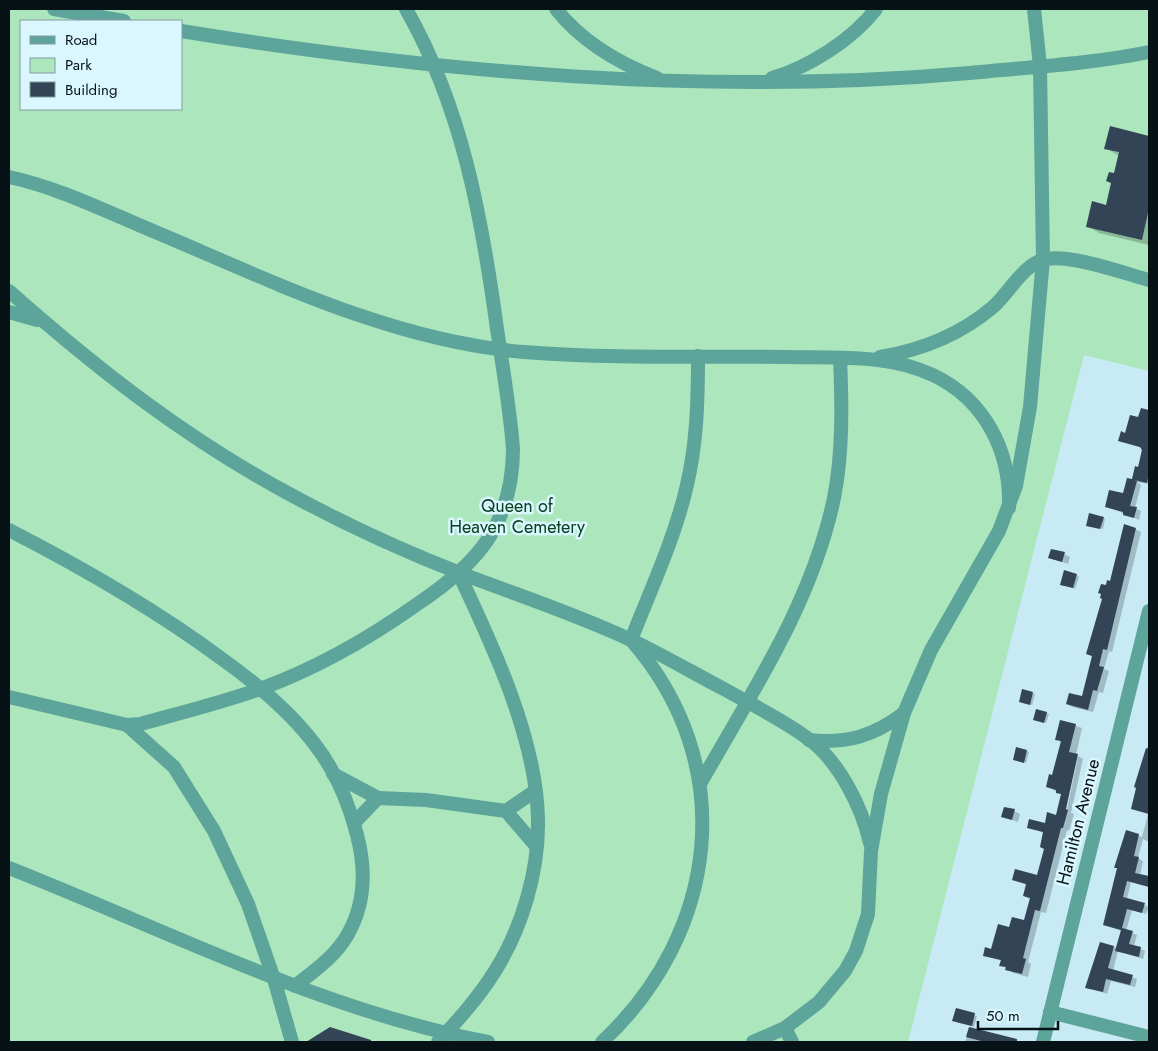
<svg xmlns="http://www.w3.org/2000/svg" width="1158" height="1051" viewBox="0 0 1158 1051" font-family="Jost,sans-serif">
	<style>
		.green { fill: #ace6bc; fill-rule: evenodd }
		.shadow { fill: #0003 }
		.building { fill: #334456 }
		.lines { fill: none; stroke-linecap: round; stroke-linejoin: round }
		.minor { stroke: #5da49b; stroke-width: 14 }
		.labels { text-anchor: middle; stroke-width: 5; stroke-linejoin: round; paint-order: stroke }
		.park-label { font-size: 18px; fill: #094121; stroke: #daf6fe }
		.street-label { font-size: 18px; fill: #061216; stroke: #daf6fe }
	</style>
	<rect width="100%" height="100%" fill="#c7eaf4"/>
	<path class="green" d="M9,9H1149V371L1084,355L908,1042H9ZM21,21H181V109H21Z"/>
	<g class="shadow">
		<path d="M1111,128L1149,137V245L1099,233L1088,226L1107,206L1119,156L1106,148Z"/>
		<path d="M1142,409L1149,411V484L1137,482L1141,485L1135,508L1141,511L1139,520L1106,506L1124,495L1139,469L1142,448L1120,441L1139,419Z"/>
		<path d="M1103,518L1105,519L1103,529L1088,525Z"/>
		<path d="M1135,529L1141,532L1112,652L1109,651L1104,669L1109,671L1103,693L1099,692L1093,712L1072,707L1067,704L1083,698L1093,657L1087,653L1107,587L1111,583Z"/>
		<path d="M1064,554L1070,557L1068,564L1050,558Z"/>
		<path d="M1076,575L1079,577L1075,589L1064,585Z"/>
		<path d="M1023,690L1035,694L1032,705L1023,702Z"/>
		<path d="M1047,713L1049,714L1046,723L1037,720Z"/>
		<path d="M1061,721L1082,728L1063,815H1066L1078,756L1083,759L1071,813L1074,814L1069,831L1067,830L1046,913L1041,912L1028,962L1031,964L1028,977L1013,973L1001,965L1002,961L984,955L992,950L1010,928L1025,921L1030,899L1024,896L1027,885L1013,879L1038,877L1046,849L1044,833L1028,827L1046,824L1057,816L1062,795L1047,786L1053,777L1062,743L1057,739Z"/>
		<path d="M1149,742V842L1143,839L1138,858L1143,861L1140,875L1149,878V887L1131,882L1127,899L1149,907L1146,914L1132,910L1126,931L1137,935L1134,946L1145,951L1143,959L1118,951L1113,971L1137,979L1135,987L1111,981L1107,994L1087,987L1114,947L1117,949L1122,931L1104,925L1127,832L1142,837L1148,814L1132,808L1137,788L1135,787Z"/>
		<path d="M1017,748L1029,752L1026,763L1017,760Z"/>
		<path d="M1014,811L1020,814L1018,822L1002,817Z"/>
		<path d="M956,1010L977,1016L974,1027L956,1022Z"/>
		<path d="M970,1028L1010,1040V1042H965Z"/>
		<path d="M330,1029L373,1042H308Z"/>
	</g>
	<g class="building">
		<path d="M1110,126L1149,136V208L1142,240L1086,227L1092,201L1106,205L1111,183L1106,181L1109,172L1114,173L1119,152L1104,149Z"/>
		<path d="M1141,408L1149,410V473L1147,483L1134,480L1137,481L1130,506L1137,507L1134,518L1123,515V512L1105,507L1109,490L1123,493L1127,478L1132,479L1135,466L1138,467L1142,450L1140,447L1118,441L1121,431L1125,433L1130,415L1138,417Z"/>
		<path d="M1089,513L1104,517L1100,529L1086,526Z"/>
		<path d="M1124,524L1136,528L1107,650L1103,649L1099,666L1104,667L1097,691L1093,690L1088,710L1066,704L1069,693L1082,696L1092,656L1086,654L1102,599L1100,598L1101,594L1098,593L1101,584L1106,585L1107,580L1110,581Z"/>
		<path d="M1051,549L1065,552L1062,562L1048,558Z"/>
		<path d="M1064,570L1077,574L1073,588L1060,585Z"/>
		<path d="M1022,689L1033,692L1030,705L1019,702Z"/>
		<path d="M1036,709L1047,712L1044,723L1033,720Z"/>
		<path d="M1060,720L1076,724L1069,752L1078,754L1066,809L1068,810L1063,828H1061L1040,911L1035,910L1023,958L1026,959L1022,974L1005,970L1006,967L999,966L1001,960L983,956L985,947L991,949L998,924L1009,927L1012,917L1024,920L1030,898L1023,896L1026,884L1012,880L1015,869L1037,875L1044,849L1040,847L1043,832L1027,828L1029,819L1045,823L1047,812L1056,815L1061,794L1056,793V790L1046,787L1049,774L1052,775L1061,741L1055,740Z"/>
		<path d="M1016,747L1027,750L1024,763L1013,760Z"/>
		<path d="M1146,748L1149,749V814L1131,809L1136,788L1134,787Z"/>
		<path d="M1004,807L1015,809L1012,820L1001,817Z"/>
		<path d="M1126,830L1139,834L1134,856L1139,857L1135,873L1149,876V887L1127,881L1123,897L1145,903L1142,913L1127,909L1122,928L1133,931L1129,944L1141,947L1139,957L1115,951L1121,930L1103,925L1117,868H1114Z"/>
		<path d="M1100,942L1114,946L1108,968L1133,975L1130,985L1106,979L1103,992L1085,988Z"/>
		<path d="M956,1008L975,1013L972,1026L952,1021Z"/>
		<path d="M330,1027L371,1040V1042H306Z"/>
		<path d="M969,1027L1017,1039V1042H985L966,1037Z"/>
	</g>
	<g class="lines">
		<g class="minor">
			<path d="M54,9L124,21"/>
			<path d="M556,9C582,42 618,63 657,78"/>
			<path d="M181,31C442,73 706,96 970,73C1029,67 1091,64 1149,52"/>
			<path d="M772,78C809,67 852,40 876,9"/>
			<path d="M9,177C56,187 101,209 146,228C268,279 390,341 524,352C612,359 701,356 789,357C836,358 888,354 933,375C985,400 1011,451 1009,508"/>
			<path d="M9,291C98,370 188,440 293,496C347,525 403,551 460,573C517,595 576,614 631,640C663,655 693,673 724,689C752,705 784,720 810,740C839,762 862,807 870,843"/>
			<path d="M9,312L37,320"/>
			<path d="M880,357C922,350 960,335 993,307C1009,293 1024,263 1046,259C1071,254 1123,273 1149,280"/>
			<path d="M9,530C83,568 155,609 222,659C257,684 291,712 316,746C336,772 349,804 357,835C366,869 366,902 348,934C336,956 314,971 295,986"/>
			<path d="M9,697L127,725L140,724C180,713 221,703 260,689C315,669 368,639 416,605C443,587 473,564 490,536C506,510 513,479 513,449C510,409 503,369 497,329C482,218 462,107 406,9"/>
			<path d="M127,725L174,767L214,831L248,904L274,979L292,1042"/>
			<path d="M809,740C847,744 874,736 904,713"/>
			<path d="M333,774L378,798"/>
			<path d="M700,784C752,692 812,603 834,498C843,452 842,404 840,358"/>
			<path d="M506,811L535,791"/>
			<path d="M354,823L378,798L426,800L506,811L536,846"/>
			<path d="M9,868C167,930 320,1010 488,1042"/>
			<path d="M1050,1012L1149,1037"/>
			<path d="M785,1028L792,1042"/>
			<path d="M438,1042C458,1020 479,997 495,971C522,928 539,871 538,820C537,739 492,644 458,572"/>
			<path d="M602,1042C719,933 740,764 631,640C650,591 674,540 686,489C697,445 698,400 698,356"/>
			<path d="M753,1042L785,1028L819,1002L845,971L856,951L868,914L871,851L881,794L904,713L931,650L999,531L1016,486L1030,407L1043,259L1040,66L1034,9"/>
			<path d="M1043,1042L1149,611"/>
		</g>
	</g>
	<g class="labels">
		<g class="park-label">
			<text x="517" y="512">Queen of<tspan x="517" dy="21">Heaven Cemetery</tspan></text>
		</g>
		<g class="street-label">
			<text transform="translate(1078 822) rotate(-76)" y="6">Hamilton Avenue</text>
		</g>
	</g>
	<rect width="1158" height="1051" fill="none" stroke="#061216" stroke-width="20"/>
	<rect x="20" y="20" width="162" height="90" fill="#daf6fe" stroke="#859ba1"/>
	<rect x="30" y="36" width="25" height="8" fill="#5da49b" stroke="#859ba1"/>
	<text x="65" y="45" font-size="15" fill="#061216">Road</text>
	<rect x="30" y="58" width="25" height="15" fill="#ace6bc" stroke="#859ba1"/>
	<text x="65" y="70" font-size="15" fill="#061216">Park</text>
	<rect x="30" y="82" width="25" height="15" fill="#334456" stroke="#859ba1"/>
	<text x="65" y="95" font-size="15" fill="#061216">Building</text>
	<path d="M978 1021v8h80v-8" fill="none" stroke="#061216" stroke-width="2.5"/>
	<text x="986" y="1021" font-size="15" fill="#061216" stroke="#daf6fe" stroke-width="4" paint-order="stroke">50 m</text>
</svg>
